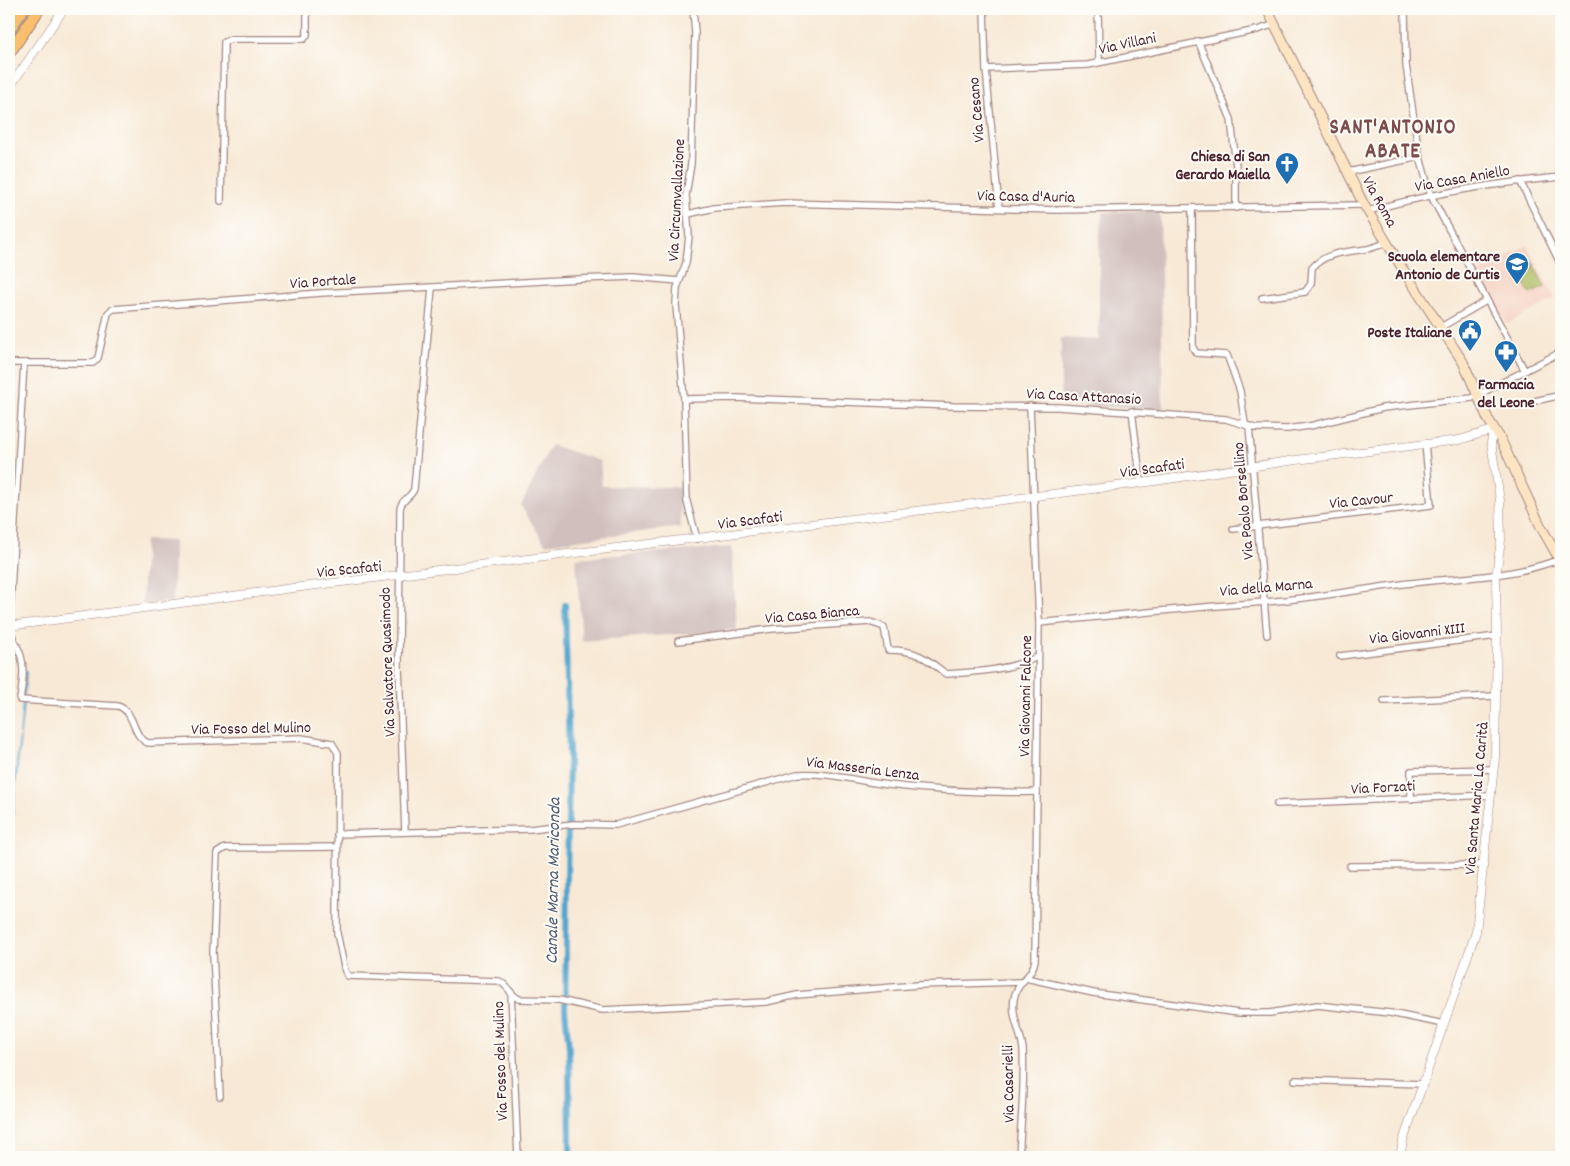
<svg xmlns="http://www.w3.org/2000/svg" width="1570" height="1166" viewBox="0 0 1570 1166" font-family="Dekko,sans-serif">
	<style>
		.built { fill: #f5d2c2 }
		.industrial { fill: #d1bfbd }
		.green { fill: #aebc5e; stroke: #7c6e44 }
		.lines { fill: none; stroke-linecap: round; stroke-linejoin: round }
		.stream { stroke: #52a5cd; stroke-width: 2 }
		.canal { stroke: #52a5cd; stroke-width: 6 }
		.minor-casing { stroke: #a18480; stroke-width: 8 }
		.tertiary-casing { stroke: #a18480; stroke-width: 9 }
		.secondary-casing { stroke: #a18480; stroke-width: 11 }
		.motorway-casing { stroke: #a18480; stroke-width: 13 }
		.minor { stroke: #fff; stroke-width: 5.5 }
		.tertiary { stroke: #fff; stroke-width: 8 }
		.secondary { stroke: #fde5c4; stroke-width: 9 }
		.motorway { stroke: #f9bf6c; stroke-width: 11 }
		.labels { text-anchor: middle; stroke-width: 4; stroke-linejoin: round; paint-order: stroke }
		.street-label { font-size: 16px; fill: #4a1f2b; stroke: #fdfcf7 }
		.poi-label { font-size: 16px; font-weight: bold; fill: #4a1f2b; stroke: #fdfcf7; text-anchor: end }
		.water-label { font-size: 18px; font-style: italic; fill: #4e5b74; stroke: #fdfcf7 }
		.district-label { font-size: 21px; font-weight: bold; letter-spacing: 1px; fill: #7c4c4c; stroke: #fdfcf7 }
	</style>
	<rect width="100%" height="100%" fill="#fdfcf7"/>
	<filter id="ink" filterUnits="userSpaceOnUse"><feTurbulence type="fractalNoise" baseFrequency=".02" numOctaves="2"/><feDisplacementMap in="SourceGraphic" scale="10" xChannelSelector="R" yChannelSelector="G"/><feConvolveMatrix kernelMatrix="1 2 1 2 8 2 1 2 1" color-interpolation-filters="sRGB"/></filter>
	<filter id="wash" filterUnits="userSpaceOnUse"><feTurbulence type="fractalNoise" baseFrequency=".0096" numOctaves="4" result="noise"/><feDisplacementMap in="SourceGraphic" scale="20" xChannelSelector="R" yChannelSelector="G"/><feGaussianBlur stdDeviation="1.12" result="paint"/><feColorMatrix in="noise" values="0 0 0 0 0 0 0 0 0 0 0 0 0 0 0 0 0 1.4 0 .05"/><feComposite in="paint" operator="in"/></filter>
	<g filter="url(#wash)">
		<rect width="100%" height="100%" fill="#f8e9d6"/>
		<path class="built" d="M1527,245L1555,299L1507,324L1478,272Z"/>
		<g class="industrial">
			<path d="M1160,210L1163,410L1082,405L1081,402L1061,400V338L1099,340V241L1103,212Z"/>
			<path d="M551,445L600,461L602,486L679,487L681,527L545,544L521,506Z"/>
			<path d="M145,540L174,541L173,601L142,605Z"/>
			<path d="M732,547L737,630L582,641L576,558Z"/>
		</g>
		<path class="green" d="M1531,259L1545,287L1530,294L1516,267Z"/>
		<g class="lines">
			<path class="stream" d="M9,850L26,672"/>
			<path class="canal" d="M565,605L569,756L565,1009L569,1048L570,1157"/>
		</g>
	</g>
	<g filter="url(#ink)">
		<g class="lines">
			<g class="minor-casing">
				<g id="minor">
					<path d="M693,9L695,33L691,164L686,195L689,236L686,263L677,288L676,305L684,399L687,502L697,539"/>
					<path d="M984,9L986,69L999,208"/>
					<path d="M1098,9L1099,61"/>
					<path d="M1405,9L1406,65L1419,154L1431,196L1525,371"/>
					<path d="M1198,41L1231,119L1236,166V208"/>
					<path d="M986,69L1088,65L1257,30L1273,25"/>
					<path d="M1348,172L1420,157"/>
					<path d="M1520,181L1561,265"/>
					<path d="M221,201L224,42L231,39H304L307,35V9"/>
					<path d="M1192,208L1193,348L1196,353L1227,355L1240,391L1245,424"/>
					<path d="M1368,211C1431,193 1496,183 1561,177"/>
					<path d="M688,214L714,208L785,203L1056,210L1364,205"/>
					<path d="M1262,298L1305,292L1311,284L1312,268C1332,245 1363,256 1386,242"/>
					<path d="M1441,327L1486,301"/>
					<path d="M9,363H93L98,358L108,313L113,309L321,293L579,279L633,277L679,281"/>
					<path d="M24,363L9,626C11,637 18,645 21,656C25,670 22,685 20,700L118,706C136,712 131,736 148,743L301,738L332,743L338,753L337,933L345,971L348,976L499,981C509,986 510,995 519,999L559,1000L603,1010L766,1002L797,995L918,985L1020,982"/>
					<path d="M684,399L736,398L953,406L1058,407L1226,419L1255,428L1287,429L1310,426L1383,408L1472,398L1561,352"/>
					<path d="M1535,401L1561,395"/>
					<path d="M1132,411L1141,483"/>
					<path d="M1249,426L1267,635"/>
					<path d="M1233,529L1431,505L1425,444"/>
					<path d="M1039,623C1114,615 1189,608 1265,602C1314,598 1362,589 1411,583C1461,577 1512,578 1560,559"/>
					<path d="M678,641L771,629L870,622L884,627L888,650C916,650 925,657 946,674C979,672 1008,670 1038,657"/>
					<path d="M1340,656L1497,636"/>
					<path d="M1384,701L1496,696"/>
					<path d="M1411,799V771L1494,769"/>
					<path d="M1277,804L1491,795"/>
					<path d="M405,832L399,668L400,509C401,499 411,498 414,489L432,288"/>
					<path d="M337,834L530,829L573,824L616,825L797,774C827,772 857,781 888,785C937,791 987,793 1037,792"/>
					<path d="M1350,866L1483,865"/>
					<path d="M1026,978L1093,993L1239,1013H1270L1317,1005L1390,1013L1444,1024"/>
					<path d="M511,993L518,1157"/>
					<path d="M1295,1080L1423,1084"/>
					<path d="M220,1096L213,953L217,853L225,848L337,847"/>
					<path d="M1019,1157C1021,1121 1025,1085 1023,1049C1021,1032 1011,1017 1014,999C1016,982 1033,977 1035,960L1039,623L1030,406"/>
				</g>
			</g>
			<g class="tertiary-casing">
				<g id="tertiary">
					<path d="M9,88L64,9"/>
					<path d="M9,626L293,588L1141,483L1296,460L1459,440L1493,430"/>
					<path d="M1400,1157L1403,1141L1476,932L1495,757L1497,636L1496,576L1501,540L1500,500L1491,443L1493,430"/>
				</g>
			</g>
			<g class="secondary-casing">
				<path id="secondary" d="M1267,9L1364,205L1404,271L1463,362L1488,419L1500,438L1541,527L1561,562"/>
			</g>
			<g class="motorway-casing">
				<g id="motorway">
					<path d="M9,30L23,9"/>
					<path d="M9,53L39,9"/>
				</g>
			</g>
			<use href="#minor" class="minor"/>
			<use href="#tertiary" class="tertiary"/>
			<use href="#secondary" class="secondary"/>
			<use href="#motorway" class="motorway"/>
		</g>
	</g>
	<defs>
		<g id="church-pin" transform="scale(1.25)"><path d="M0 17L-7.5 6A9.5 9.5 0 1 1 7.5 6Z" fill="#1f6fb2" stroke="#fdfcf7"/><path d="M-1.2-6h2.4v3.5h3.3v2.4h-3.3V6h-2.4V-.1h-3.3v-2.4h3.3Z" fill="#fff"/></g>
		<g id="school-pin" transform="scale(1.25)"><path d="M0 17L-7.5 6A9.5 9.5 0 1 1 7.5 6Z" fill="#1f6fb2" stroke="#fdfcf7"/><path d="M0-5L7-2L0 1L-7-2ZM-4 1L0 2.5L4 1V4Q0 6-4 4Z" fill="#fff"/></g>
		<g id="civic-pin" transform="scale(1.25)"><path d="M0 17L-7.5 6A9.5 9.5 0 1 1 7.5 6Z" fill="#1f6fb2" stroke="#fdfcf7"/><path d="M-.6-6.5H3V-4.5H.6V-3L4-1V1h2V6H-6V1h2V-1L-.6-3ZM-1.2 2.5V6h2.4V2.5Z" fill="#fff"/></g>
		<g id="pharmacy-pin" transform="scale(1.25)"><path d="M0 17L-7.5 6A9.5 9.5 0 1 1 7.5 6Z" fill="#1f6fb2" stroke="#fdfcf7"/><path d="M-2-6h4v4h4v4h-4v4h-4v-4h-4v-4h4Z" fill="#fff"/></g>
	</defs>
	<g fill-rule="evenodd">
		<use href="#church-pin" x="1287" y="164"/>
		<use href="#school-pin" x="1517" y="264"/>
		<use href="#civic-pin" x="1470" y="331"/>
		<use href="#pharmacy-pin" x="1506" y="352"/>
	</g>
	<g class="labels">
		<g class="street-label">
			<text transform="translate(1127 42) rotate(-12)" y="6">Via Villani</text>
			<text transform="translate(975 110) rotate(-95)" y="6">Via Cesano</text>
			<text transform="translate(1462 177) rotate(-10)" y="6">Via Casa Aniello</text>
			<text transform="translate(1026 195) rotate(1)" y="6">Via Casa d'Auria</text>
			<text transform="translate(675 200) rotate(-87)" y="6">Via Circumvallazione</text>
			<text transform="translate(1381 201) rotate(61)" y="6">Via Roma</text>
			<text transform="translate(323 280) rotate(-4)" y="6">Via Portale</text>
			<text transform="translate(1084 395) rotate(3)" y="6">Via Casa Attanasio</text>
			<text transform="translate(1152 467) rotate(-8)" y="6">Via Scafati</text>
			<text transform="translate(1361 499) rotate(-6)" y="6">Via Cavour</text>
			<text transform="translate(1242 501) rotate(-95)" y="6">Via Paolo Borsellino</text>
			<text transform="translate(750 519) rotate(-7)" y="6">Via Scafati</text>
			<text transform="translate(349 568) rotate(-6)" y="6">Via Scafati</text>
			<text transform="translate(1266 586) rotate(-5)" y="6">Via della Marna</text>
			<text transform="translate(812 613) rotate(-5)" y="6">Via Casa Bianca</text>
			<text transform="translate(1417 632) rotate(-7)" y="6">Via Giovanni XIII</text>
			<text transform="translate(386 662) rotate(-92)" y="6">Via Salvatore Quasimodo</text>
			<text transform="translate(1024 696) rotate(-89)" y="6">Via Giovanni Falcone</text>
			<text transform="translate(251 727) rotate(-1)" y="6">Via Fosso del Mulino</text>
			<text transform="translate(863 767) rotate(7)" y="6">Via Masseria Lenza</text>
			<text transform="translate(1383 786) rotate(-3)" y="6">Via Forzati</text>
			<text transform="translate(1475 798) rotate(-85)" y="6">Via Santa Maria La Carità</text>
			<text transform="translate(499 1061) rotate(-92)" y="6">Via Fosso del Mulino</text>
			<text transform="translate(1007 1084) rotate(-91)" y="6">Via Casarielli</text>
		</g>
		<g class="poi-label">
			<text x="1270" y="161">Chiesa di San<tspan x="1270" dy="18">Gerardo Maiella</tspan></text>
			<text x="1500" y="261">Scuola elementare<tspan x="1500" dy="18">Antonio de Curtis</tspan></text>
			<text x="1452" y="337">Poste Italiane</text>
			<text x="1506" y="389" text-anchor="middle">Farmacia<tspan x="1506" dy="18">del Leone</tspan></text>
		</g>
		<g class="water-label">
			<text transform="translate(552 881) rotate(-89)" y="6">Canale Marna Mariconda</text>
		</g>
		<g class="district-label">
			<text x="1393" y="133">SANT'ANTONIO<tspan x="1393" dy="24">ABATE</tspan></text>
		</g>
	</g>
	<rect width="1570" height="1166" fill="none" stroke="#fdfcf7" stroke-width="30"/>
</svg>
